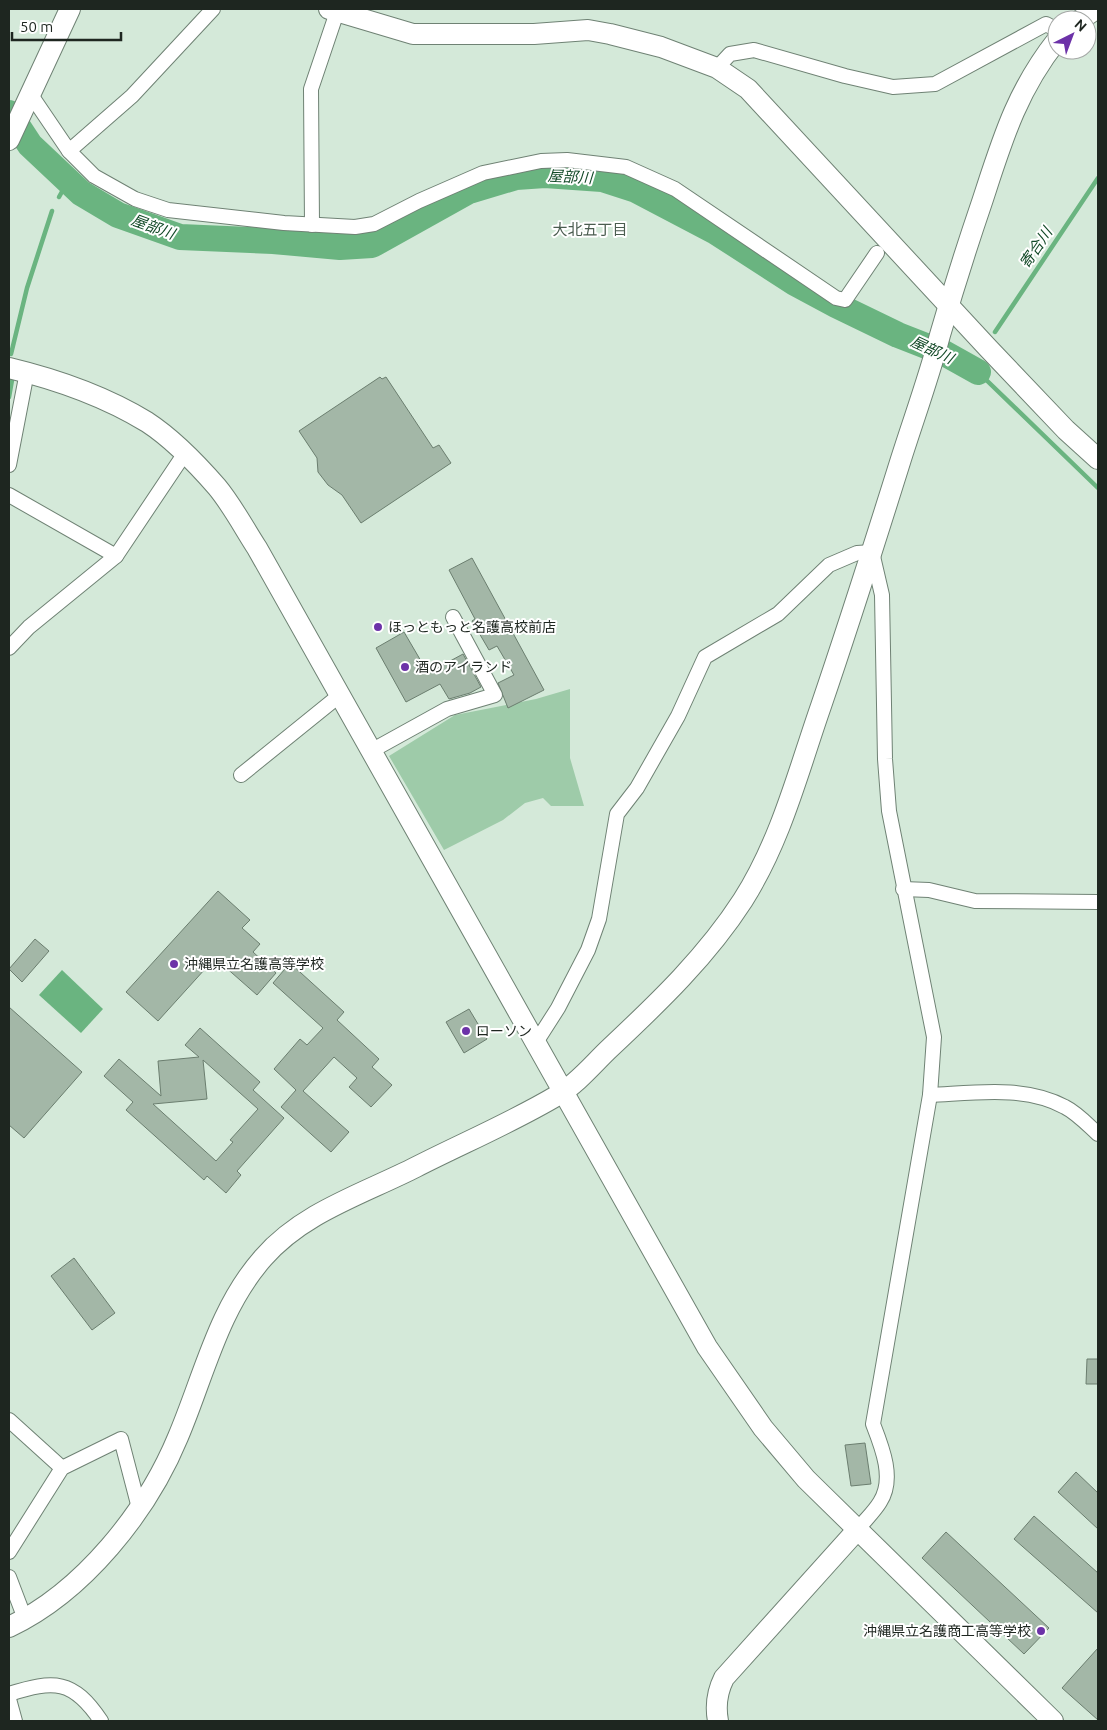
<svg xmlns="http://www.w3.org/2000/svg" width="1107" height="1730" viewBox="0 0 1107 1730" font-family="Ubuntu,'Noto Sans JP',sans-serif">
	<style>
		.green { fill: #9ecba9 }
		.water { fill: #6ab480 }
		.lines { fill: none; stroke-linecap: round; stroke-linejoin: round }
		.stream { stroke: #6ab480; stroke-width: 4.5 }
		.river { stroke: #6ab480; stroke-width: 26 }
		.building { fill: #a3b7a7; stroke: #6b7e6f; fill-rule: evenodd }
		.street-casing { stroke: #6f8274; stroke-width: 16 }
		.secondary-casing { stroke: #6f8274; stroke-width: 22 }
		.street { stroke: #fff; stroke-width: 14 }
		.secondary { stroke: #fff; stroke-width: 20 }
		.poi-dot { fill: #6c32a8; stroke: #fff; stroke-width: 2 }
		.labels { text-anchor: middle; stroke-width: 4; stroke-linejoin: round; paint-order: stroke }
		.poi-label { font-size: 14px; fill: #1e2620; stroke: #fff; text-anchor: start }
		.water-label { font-size: 15px; font-style: italic; fill: #124927; stroke: #fff }
		.neighbourhood-label { font-size: 15px; fill: #4b5d50; stroke: #fff }
	</style>
	<rect width="100%" height="100%" fill="#d4e9d9"/>
	<path class="green" d="M570,689V758L584,806H551L543,798L525,803L503,820L444,850L389,756L455,715L536,699Z"/>
	<path class="water" d="M62,970L103,1009L81,1033L39,995Z"/>
	<g class="lines">
		<g class="stream">
			<path d="M59,197L68,181"/>
			<path d="M995,332L1098,178"/>
			<path d="M11,354L27,288L52,211"/>
			<path d="M978,372L1098,488"/>
			<path d="M9,397L12,380"/>
		</g>
		<path class="river" d="M9,113L30,145L81,193L118,215L180,237L273,241L340,247L372,245L469,191L516,177L545,175L602,179L636,190L716,232L795,283L836,305L898,335L944,353L978,372"/>
	</g>
	<g class="building">
		<path d="M380,377L382,379L386,377L433,448L439,445L451,463L361,523L342,495L328,485L318,472L317,458L299,431Z"/>
		<path d="M472,558L544,690L508,708L498,683L514,675L497,646L489,650L472,621L475,619L449,570Z"/>
		<path d="M404,632L428,673L463,654L481,687L470,693L449,699L440,684L406,702L376,648Z"/>
		<path d="M218,891L250,920L242,928L260,944L253,952L276,973L257,995L215,958L158,1021L126,992Z"/>
		<path d="M35,939L49,951L22,982L9,969Z"/>
		<path d="M290,963L344,1012L337,1020L379,1059L372,1067L392,1085L371,1107L349,1087L357,1078L334,1057L303,1091L349,1132L331,1152L281,1107L296,1090L274,1069L300,1039L307,1045L323,1028L273,983Z"/>
		<path d="M9,1007L82,1072L24,1138L9,1125Z"/>
		<path d="M469,1009L487,1039L464,1053L446,1022Z"/>
		<path d="M200,1028L260,1082L253,1090L284,1118L237,1171L241,1175L226,1193L207,1176L204,1180L126,1110L133,1102L104,1076L119,1059L161,1096L158,1061L199,1057L185,1045ZM203,1060L258,1109L230,1140L233,1142L216,1161L153,1104L207,1099Z"/>
		<path d="M74,1258L115,1313L92,1330L51,1276Z"/>
		<path d="M1087,1359H1098V1384H1086Z"/>
		<path d="M865,1443L871,1484L851,1486L845,1445Z"/>
		<path d="M1076,1472L1098,1493V1529L1058,1492Z"/>
		<path d="M1034,1516L1098,1573V1613L1014,1539Z"/>
		<path d="M946,1532L1049,1628L1024,1654L922,1558Z"/>
		<path d="M1098,1648V1720L1062,1688Z"/>
	</g>
	<g class="lines">
		<g class="street-casing">
			<g id="street">
				<path d="M717,68L730,54L754,50L845,76L893,87L935,84L1046,24L1057,30"/>
				<path d="M31,95L69,151L132,96L213,9"/>
				<path d="M69,151L94,176L135,199L168,210L284,223L355,227L374,224L419,201L483,173L541,161L567,160L626,167L675,189L836,298L845,300L877,253"/>
				<path d="M312,225L311,89L338,9"/>
				<path d="M9,465L27,372"/>
				<path d="M9,495L116,556"/>
				<path d="M9,648L29,627L116,556L185,453"/>
				<path d="M371,751L447,709L495,695L453,617"/>
				<path d="M241,775L340,695"/>
				<path d="M903,889L929,890L975,901L1098,902"/>
				<path d="M535,1044L558,1008L588,950L599,919L617,814L637,788L678,716L705,657L778,614L829,565L857,553L872,552L882,595L885,759L889,811L934,1037L930,1095L873,1424C882,1447 895,1479 880,1502C874,1512 865,1520 858,1529"/>
				<path d="M930,1095C974,1093 1025,1085 1065,1107C1077,1113 1088,1125 1098,1134"/>
				<path d="M9,1420L62,1468"/>
				<path d="M9,1552L62,1468L121,1439L139,1508"/>
				<path d="M9,1577L25,1619"/>
				<path d="M9,1694C54,1680 73,1679 101,1721"/>
				<path d="M9,1699L15,1721"/>
			</g>
		</g>
		<g class="secondary-casing">
			<g id="secondary">
				<path d="M329,9L413,34H534L588,30L610,34L661,47L717,68L748,89L988,348L1066,430L1098,459"/>
				<path d="M1080,20L1096,9"/>
				<path d="M9,140L70,9"/>
				<path d="M9,368C55,379 106,397 147,422C173,439 197,464 217,487C232,505 244,528 257,548L707,1347L763,1428L806,1479L1053,1721"/>
				<path d="M9,1627C83,1592 147,1512 178,1437C204,1376 218,1309 263,1258C303,1212 363,1194 416,1167C463,1143 513,1122 558,1095C578,1083 594,1063 610,1048C659,1002 707,956 743,900C781,840 798,772 821,706C849,624 875,542 901,459C914,418 929,377 940,335C953,290 967,246 982,202C1002,141 1016,92 1057,40"/>
				<path d="M718,1721C715,1705 717,1692 724,1678L858,1529"/>
			</g>
		</g>
		<use href="#street" class="street"/>
		<use href="#secondary" class="secondary"/>
	</g>
	<g class="poi-dot">
		<circle cx="378" cy="627" r="5"/>
		<circle cx="405" cy="667" r="5"/>
		<circle cx="174" cy="964" r="5"/>
		<circle cx="466" cy="1031" r="5"/>
		<circle cx="1041" cy="1631" r="5"/>
	</g>
	<g class="labels">
		<g class="poi-label">
			<text x="388" y="632">ほっともっと名護高校前店</text>
			<text x="415" y="672">酒のアイランド</text>
			<text x="184" y="969">沖縄県立名護高等学校</text>
			<text x="476" y="1036">ローソン</text>
			<text x="1031" y="1636" text-anchor="end">沖縄県立名護商工高等学校</text>
		</g>
		<g class="water-label">
			<text transform="translate(570 177) rotate(3)" y="5">屋部川</text>
			<text transform="translate(153 227) rotate(20)" y="5">屋部川</text>
			<text transform="translate(1036 248) rotate(-56)" y="5">寄合川</text>
			<text transform="translate(932 350) rotate(25)" y="5">屋部川</text>
		</g>
		<g class="neighbourhood-label">
			<text x="590" y="235">大北五丁目</text>
		</g>
	</g>
	<rect width="1107" height="1730" fill="none" stroke="#1e2620" stroke-width="20"/>
	<g transform="translate(1072 35) rotate(42)"><circle r="24" fill="#ffffff" stroke="#a5a8a6"/>
	<path d="M0-4L9 19L0 12L-9 19Z" fill="#6c32a8"/>
	<text y="-8" font-size="14" font-weight="bold" text-anchor="middle" fill="#1e2620">N</text>
	</g>
	<path d="M12 32v8h109v-8" fill="none" stroke="#1e2620" stroke-width="2.5"/>
	<text x="20" y="32" font-size="15" fill="#1e2620" stroke="#ffffff" stroke-width="4" paint-order="stroke">50 m</text>
</svg>
